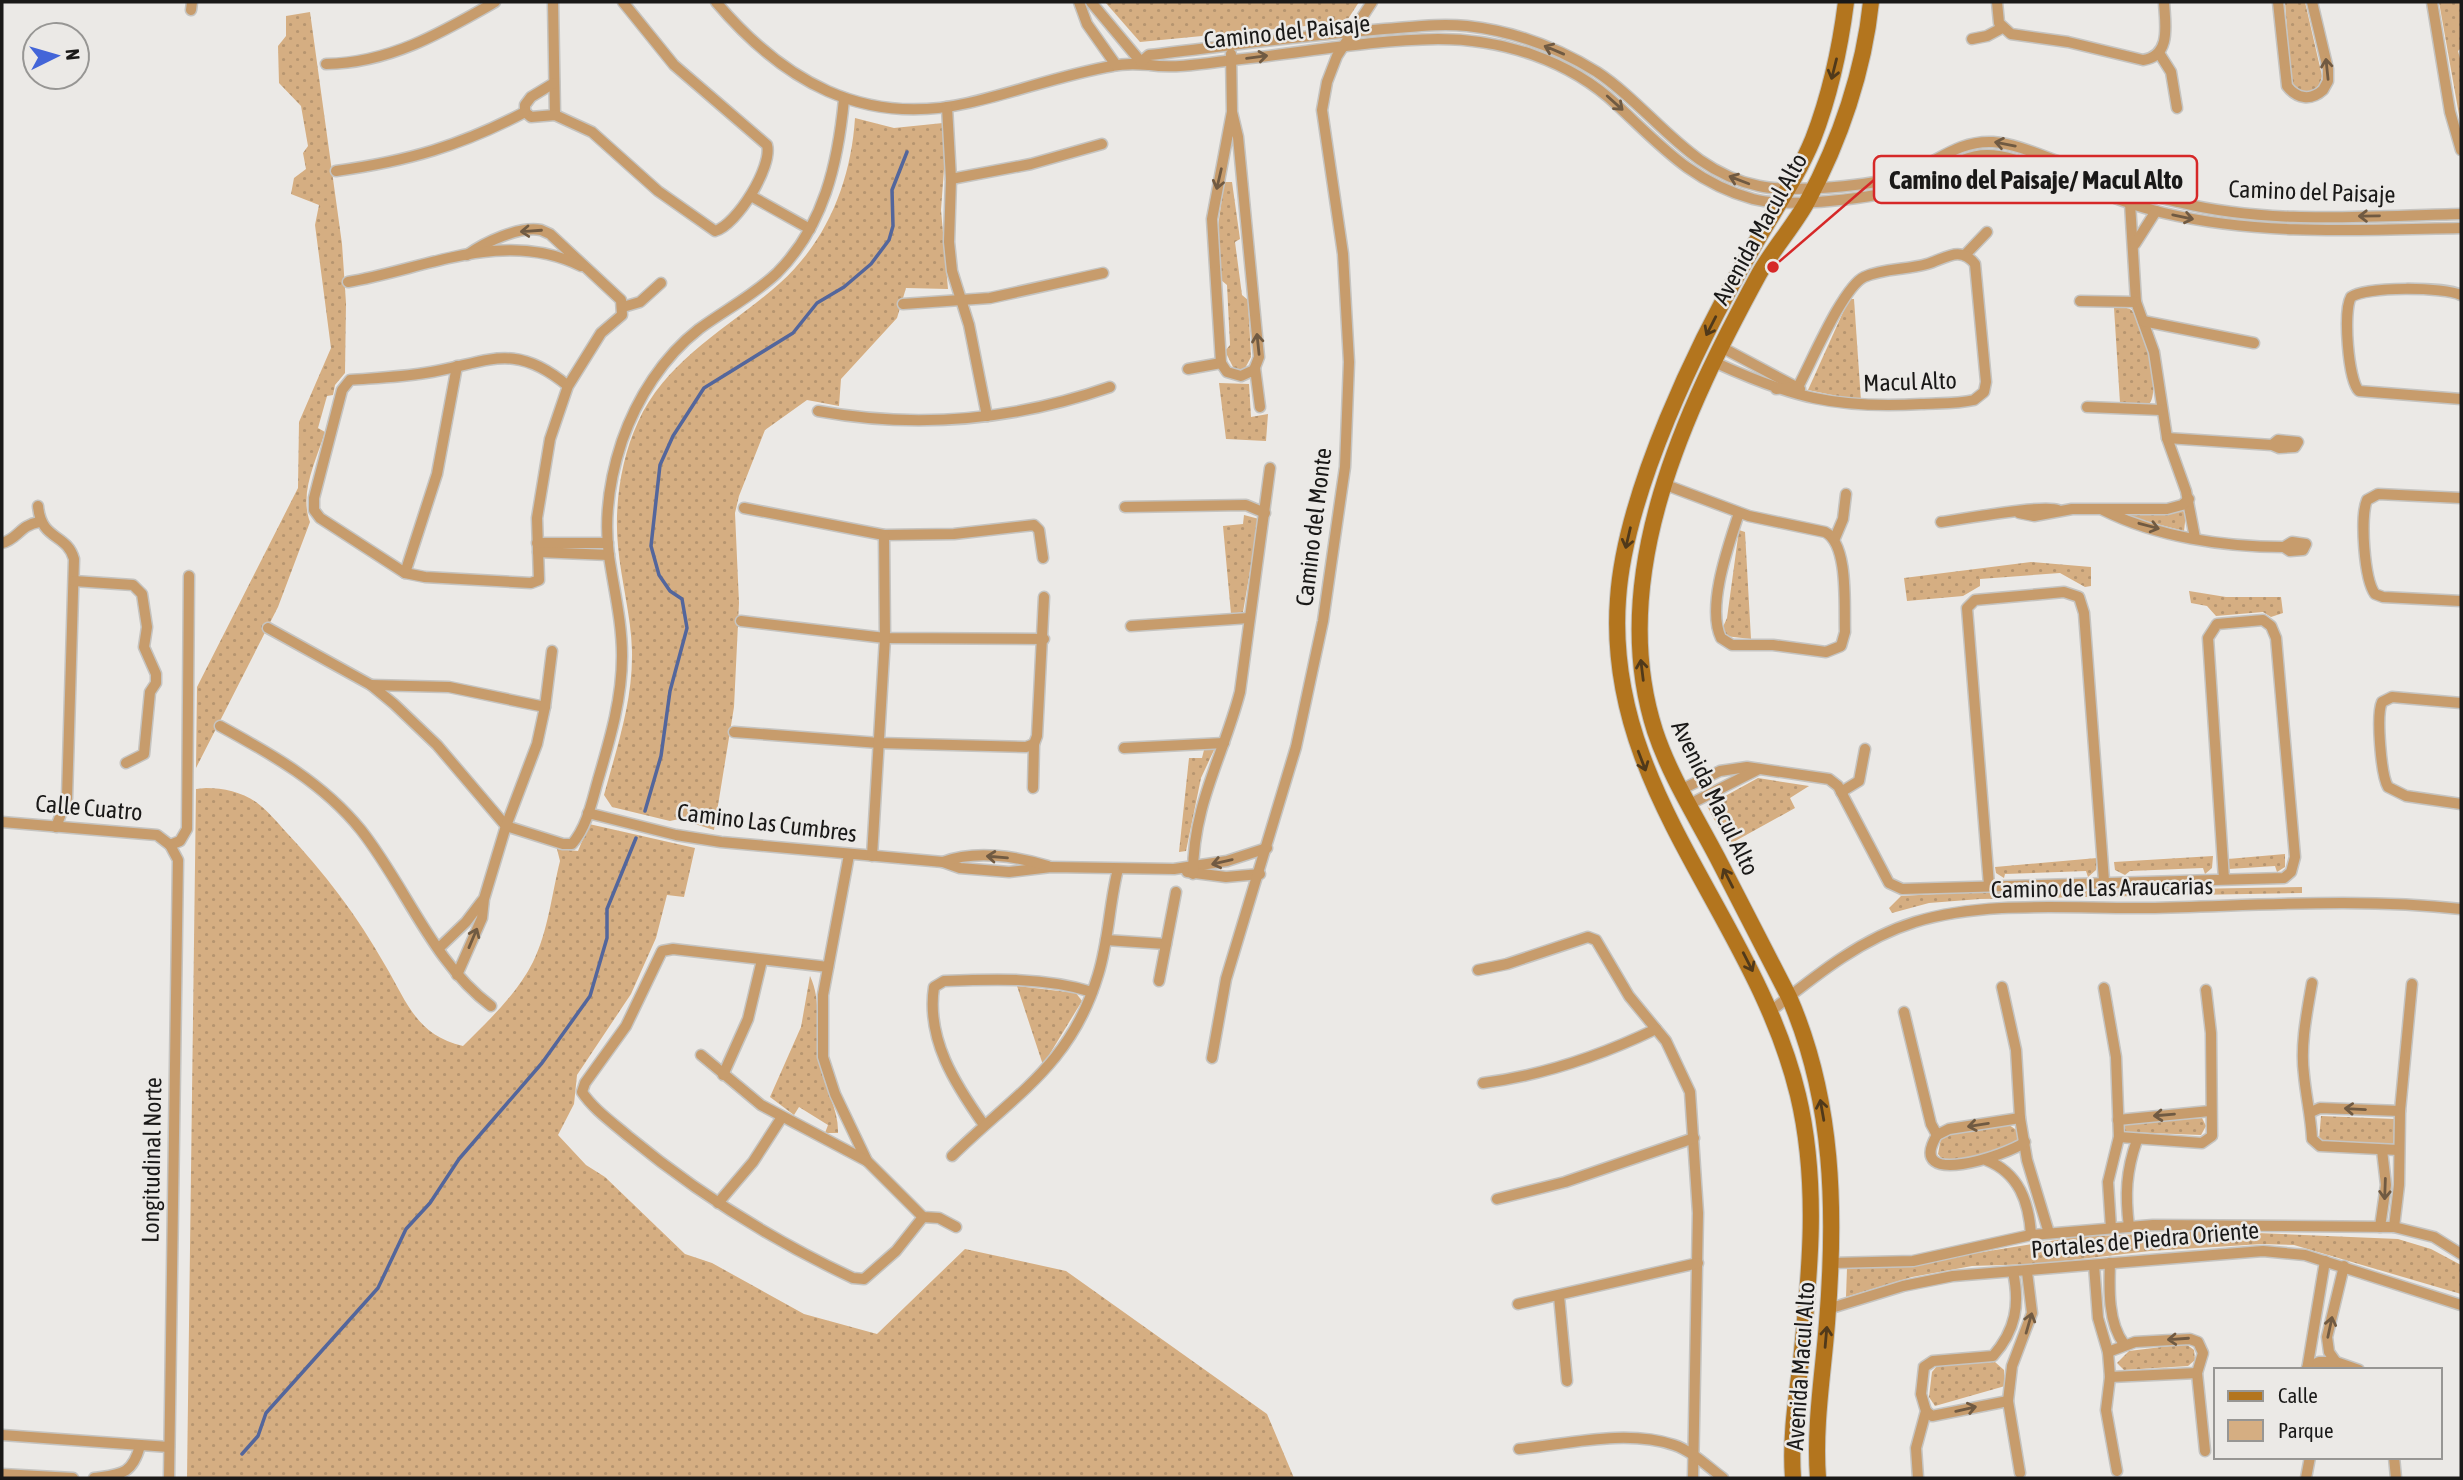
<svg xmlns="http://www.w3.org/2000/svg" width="2463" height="1480" viewBox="0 0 2463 1480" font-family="'Asap Condensed',sans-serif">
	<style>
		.green { fill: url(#green-dots) }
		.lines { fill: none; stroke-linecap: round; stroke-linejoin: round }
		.stream { stroke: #53669c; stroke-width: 3.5 }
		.street-casing { stroke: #c5c4c1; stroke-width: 13 }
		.secondary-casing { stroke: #c5c4c1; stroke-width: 18 }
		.street { stroke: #c79c6c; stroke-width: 10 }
		.secondary { stroke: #b3751e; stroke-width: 16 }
		.oneway { stroke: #705a42 }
		.oneway2 { stroke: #50391a }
		.labels { text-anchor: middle; stroke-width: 5; stroke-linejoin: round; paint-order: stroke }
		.street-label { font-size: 24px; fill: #1a1918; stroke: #ebe9e6 }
		.leader { fill: none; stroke: #d62828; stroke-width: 2.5 }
		.callout-dot { fill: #d62828; stroke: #ebe9e6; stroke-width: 2.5 }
		.callout { fill: #ebe9e6; stroke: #d62828; stroke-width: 2.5 }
		.callout-label { font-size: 26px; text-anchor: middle; font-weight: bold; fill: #1a1918 }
	</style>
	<defs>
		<pattern id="green-dots" width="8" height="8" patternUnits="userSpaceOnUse" patternTransform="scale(1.75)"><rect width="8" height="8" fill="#d5ae82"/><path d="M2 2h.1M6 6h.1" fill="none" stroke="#b69570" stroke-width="1.8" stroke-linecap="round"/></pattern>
	</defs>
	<rect width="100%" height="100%" fill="#ebe9e6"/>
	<g class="green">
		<path d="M1105,2H1359L1346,22L1140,42Z"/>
		<path d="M2285,2H2305L2322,76L2320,84L2313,91H2300L2291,82Z"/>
		<path d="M2439,2H2461V48L2458,51L2461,62V126Z"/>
		<path d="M310,12L342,244L346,303L345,373L335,385L333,395L327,396L318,428L325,432C316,461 299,493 310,522L278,607L196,768L197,687L298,488L299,422L331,348L315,225L319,205L291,194L294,178L306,169L303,153L308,146L301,106L279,83L278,46L286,36V16Z"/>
		<path d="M855,118L894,128L943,123L945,155L941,210L948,289L906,288L897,318L841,379L839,406L807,400L765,430L739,496L735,513L739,603L734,707L714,830L679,819L670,821L612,807L604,795C617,747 633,701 632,651C631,615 621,581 618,546C614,506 621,458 638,422C667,358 731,327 780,283C828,240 851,180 855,118Z"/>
		<path d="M1224,182H1232L1240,239L1235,242L1242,295L1248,300L1251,357L1243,372L1235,371L1225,351L1230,345L1227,285L1221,280L1218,227Z"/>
		<path d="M1849,299H1854L1861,401L1808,390Z"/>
		<path d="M2114,308C2119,308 2126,307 2130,309C2144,319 2162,394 2149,404L2120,403Z"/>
		<path d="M1219,383L1249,384L1251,417L1268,414L1266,441L1226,439Z"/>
		<path d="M2183,511L2186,514L2184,531L2125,516V512Z"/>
		<path d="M1244,515L1259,519L1243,612L1231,614L1223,526L1243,524Z"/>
		<path d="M1739,530L1745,532L1751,639L1725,636L1722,629L1727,618Z"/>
		<path d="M2031,562L2091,567V586L2085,587L2060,573L1980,579V586L1963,596L1907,601L1904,578Z"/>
		<path d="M2189,591L2226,597H2281L2283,613L2271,617L2263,612L2216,616L2207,606L2191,603Z"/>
		<path d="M1204,750H1214L1201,778L1186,851L1179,852L1189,758H1202Z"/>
		<path d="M1758,778L1809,786L1790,798L1795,808L1728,845L1707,806Z"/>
		<path d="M206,788C224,788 241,792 256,802C268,811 277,822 286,832C324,872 358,917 385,965C407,1002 416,1035 463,1046C488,1021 517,994 533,962C548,932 552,893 560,861L557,849L578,851L589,824L695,848L684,897L667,895L656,938L631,994L577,1075L574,1104L558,1135L586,1165L605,1177L685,1254L712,1263L804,1314L877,1334L965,1249L1066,1271L1267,1414L1294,1478H187L196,789Z"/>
		<path d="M2285,854V867L2277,872L2275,866L2229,869L2228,859Z"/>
		<path d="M2213,856L2212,868L2205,874L2203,868L2130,871L2125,875L2115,870L2114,862Z"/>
		<path d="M2097,858L2096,870L2088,877L2086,871L2005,874L2004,878L1996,873L1995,867Z"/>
		<path d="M2302,887V893L1980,899L1929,903L1892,913L1889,908L1901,896L1954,893Z"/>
		<path d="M810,976C823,1003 814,1036 820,1066C825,1089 839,1110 838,1133H825L828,1125L799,1107L794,1115L770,1097L801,1027Z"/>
		<path d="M1017,986L1076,993L1082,1001L1043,1065Z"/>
		<path d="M2321,1116L2395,1119L2394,1144L2319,1140Z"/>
		<path d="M2202,1118L2206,1126L2201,1135L2125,1132V1124Z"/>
		<path d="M2009,1125L2018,1131V1143C1995,1152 1968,1163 1943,1160L1938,1154L1941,1138L1950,1134Z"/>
		<path d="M2208,1231L2398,1239L2431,1249L2461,1265V1294L2294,1245L2262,1244L2150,1251L2037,1264L1972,1266L1912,1277L1846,1297L1847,1268L1890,1267L2075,1237Z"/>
		<path d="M2186,1344L2194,1350L2195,1360L2188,1366L2124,1370L2117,1363L2129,1351Z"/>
		<path d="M1995,1362L2004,1370L2005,1386L1935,1406L1929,1397L1932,1372L1937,1366Z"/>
	</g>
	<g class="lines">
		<g class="stream">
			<path d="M645,811L661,756L670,691L687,628L682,599L670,591L659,575L651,546L660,465L673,436L704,388L793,333L817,303L844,287L871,264L889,240L893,226L892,190L907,152"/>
			<path d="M242,1454L258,1436L266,1413L378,1288L406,1229L430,1203L459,1159L542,1063L590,996L607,938V909L636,838"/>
		</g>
		<g class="street-casing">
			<g id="street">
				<path d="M553,2L555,115"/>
				<path d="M716,2C783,81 863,127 968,103C1017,92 1064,74 1113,66C1126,63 1137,64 1150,65C1175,69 1208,63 1233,60C1302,53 1369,40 1438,39C1503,39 1569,60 1617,105C1661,146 1692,182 1753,199C1788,208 1876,199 1910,186C1937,177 1958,155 1987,155C2009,155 2030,165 2050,173C2087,187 2125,204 2164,213C2262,236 2361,230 2461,228"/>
				<path d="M1079,2L1087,24L1116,65"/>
				<path d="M1091,2L1141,62"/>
				<path d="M1997,2L1999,23L2011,34L2068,42L2143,60C2172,56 2165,23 2164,2"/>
				<path d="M2278,2L2287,86C2297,99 2311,101 2323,90L2328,81V69L2312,2"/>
				<path d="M2432,2L2450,112L2461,150"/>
				<path d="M191,10L192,2"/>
				<path d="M1972,39L1987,36L2002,28"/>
				<path d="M2159,53L2171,72L2177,108"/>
				<path d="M1231,54L1232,112L1212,219L1221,363L1227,372L1241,376L1254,370L1259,357L1238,137L1232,112"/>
				<path d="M1141,62L1149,55C1227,46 1306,35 1384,29C1412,27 1439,23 1467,26C1513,31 1558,48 1597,72C1653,109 1688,172 1759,186C1791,193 1873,186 1904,175C1935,164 1957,140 1993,142C2016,144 2038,154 2060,162C2099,176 2137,193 2178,202C2270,225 2367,216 2461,214"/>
				<path d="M326,64C390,63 441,33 495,2"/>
				<path d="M947,107L951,179L949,242L952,271L969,325L987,416"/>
				<path d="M525,112L531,117L555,115L592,132L658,191L715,231C737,225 773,166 767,145L674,65L623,2"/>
				<path d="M525,112V105L531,97L554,83"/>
				<path d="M336,171C408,161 460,146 525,112"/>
				<path d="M951,179L1031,164L1102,144"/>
				<path d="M751,196L810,229"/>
				<path d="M2130,203L2136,302L2154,352L2167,438L2186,491L2195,538"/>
				<path d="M2135,244L2156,211"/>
				<path d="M467,255C485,242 519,226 541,230L550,234L621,300L622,315L601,333L568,386L550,439L537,518L539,580L531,583L425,577L405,573L320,518L314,510V498L342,390L350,380C375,378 400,377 425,373C486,364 512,339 568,386"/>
				<path d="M1965,255L1987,232"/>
				<path d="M348,282C425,269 505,228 581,266"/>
				<path d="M2461,295C2444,287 2366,286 2351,297C2343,311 2348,380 2359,391L2461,399"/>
				<path d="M2080,301L2136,302"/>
				<path d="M903,304L990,298L1103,273"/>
				<path d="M623,307L640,302L661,283"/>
				<path d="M2143,321L2254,343"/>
				<path d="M1721,347L1800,389"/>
				<path d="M1714,362C1791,397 1835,409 1921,404C1938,403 1957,404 1974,400L1984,392L1986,382L1975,264C1960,245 1945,259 1927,264C1907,270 1883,268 1864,277C1843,287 1811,363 1798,387L1776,389"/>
				<path d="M1255,368L1260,407"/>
				<path d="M1188,369L1221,363"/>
				<path d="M2087,407L2161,410"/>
				<path d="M818,411C916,429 1015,420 1110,387"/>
				<path d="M2167,438L2272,445L2279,448L2295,447L2298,442L2278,440L2272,445"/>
				<path d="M1666,485L1749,516L1825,532C1849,544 1844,606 1845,632L1841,646L1826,652L1773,645H1732L1721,638C1706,607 1729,544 1739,513"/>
				<path d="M2461,498L2378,494L2367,500C2360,516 2364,579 2375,594L2383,597L2461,601"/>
				<path d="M38,506C41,541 67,533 74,559L67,798L56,827"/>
				<path d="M1125,507L1246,505L1265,513"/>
				<path d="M744,508L884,535L954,534L1034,525L1039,530L1043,558"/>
				<path d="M2103,510C2157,537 2224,547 2284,547L2290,551L2303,550L2306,544L2292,542L2284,547"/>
				<path d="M2019,513L2034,516L2072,509H2167L2182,505L2189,499"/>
				<path d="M1941,522C1964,519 2044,504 2058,510"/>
				<path d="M1835,538L1843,519L1846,494"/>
				<path d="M2,543C17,540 20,525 39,522"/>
				<path d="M537,543H608"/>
				<path d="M538,552L609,555"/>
				<path d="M405,573L437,474L457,366"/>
				<path d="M74,581L133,585L142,594L147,627L144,647L156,674V683L150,692L144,754L126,763"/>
				<path d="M741,621L885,638L1044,639"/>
				<path d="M1131,626L1249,618"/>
				<path d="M268,628L371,685L394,704L437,745L506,826L563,844H572C587,827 592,801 598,780C610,739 622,699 622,656C622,622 614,590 609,556C604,518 610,477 622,441C637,398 663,357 699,329C725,310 754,295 777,273C824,226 838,163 844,99"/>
				<path d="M371,685L449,687L545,707"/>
				<path d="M2461,703L2392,697L2382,702C2376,715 2381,775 2388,787L2406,796L2461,804"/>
				<path d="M220,726C273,755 323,783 361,830C406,887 433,963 491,1006"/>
				<path d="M734,732L879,743L1026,747L1034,744"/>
				<path d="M1124,748L1224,743"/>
				<path d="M1033,788L1034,744L1037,736L1044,597"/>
				<path d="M1680,790L1720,771L1747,767L1829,779L1838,786L1889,883L1902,889L2284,878L2291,872L2295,857L2276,638L2271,626L2263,620L2217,624L2208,638L2224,879"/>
				<path d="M1841,792L1859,781L1865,749"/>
				<path d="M1688,805L1759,769"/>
				<path d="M588,813L676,835L721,842L943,862L960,868L1009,872L1051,867L1174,869L1227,861L1267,848"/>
				<path d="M2,822L157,835L170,845L178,860L169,1478"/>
				<path d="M170,845L180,841L187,829L189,576"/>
				<path d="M849,855L823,995V1057L835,1094L867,1161L923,1217L939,1218L956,1227"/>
				<path d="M872,856L885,638L884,535"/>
				<path d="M943,862C975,850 1016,856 1048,866"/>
				<path d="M1187,872L1226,877L1260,874"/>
				<path d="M1193,874C1193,804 1223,757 1240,692L1270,468"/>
				<path d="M1989,885L1967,608L1975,600L2064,592L2079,597L2084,613L2104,881"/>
				<path d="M1106,940L1166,944"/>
				<path d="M440,947L466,922L482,901"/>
				<path d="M828,967L673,949L662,951L626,1026L585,1083L582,1092C593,1109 613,1123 628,1136C697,1193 772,1240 853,1278L864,1279L896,1251L923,1217"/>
				<path d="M1478,970L1507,964L1588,937L1596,940L1629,996L1666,1041L1690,1092L1698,1213L1693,1478"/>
				<path d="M457,975L482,918L484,899L506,826L537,744L545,707L552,651"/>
				<path d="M1159,981L1176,892"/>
				<path d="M2312,983C2307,1012 2300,1045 2304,1075C2306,1097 2311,1117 2312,1139L2320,1146L2398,1150"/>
				<path d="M2002,987L2016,1050L2020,1118L2027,1160L2049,1233"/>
				<path d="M2104,988L2116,1057L2119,1137L2108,1182L2111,1228"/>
				<path d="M1771,1011C1815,976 1860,939 1915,922C1988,900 2072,909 2148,908C2251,906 2358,897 2461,909"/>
				<path d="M1904,1012L1931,1124L1937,1135"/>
				<path d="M701,1055L761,1105L867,1161"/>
				<path d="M1212,1058L1226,979L1296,747L1323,621L1345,467L1349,362L1343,254L1322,110L1327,82L1337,56L1372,2"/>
				<path d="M723,1075L748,1019L762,960"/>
				<path d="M1483,1083C1545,1075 1600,1056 1656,1029"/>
				<path d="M2311,1112L2320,1108L2400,1111"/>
				<path d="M2118,1120L2210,1111"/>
				<path d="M984,1125C955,1084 926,1039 934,987L944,981C993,979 1045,977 1092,992"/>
				<path d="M1937,1135C1904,1190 2008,1155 2025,1142"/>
				<path d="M1937,1135L1949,1129L2020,1118"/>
				<path d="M2119,1137L2202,1143L2212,1136L2211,1033L2206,990"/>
				<path d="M952,1156C1014,1095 1071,1065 1098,975C1109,940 1109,904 1118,869"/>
				<path d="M1986,1160C2019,1173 2029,1202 2031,1235"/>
				<path d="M1497,1199L1565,1182L1694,1138"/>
				<path d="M718,1203L753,1162L782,1117"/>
				<path d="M2129,1227C2125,1195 2126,1171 2137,1140"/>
				<path d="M2380,1227L2386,1185L2382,1150"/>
				<path d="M2394,1227L2399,1185L2400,1111L2412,984"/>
				<path d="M1832,1263L1913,1261L2031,1235L2153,1225L2394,1227L2434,1237L2461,1254"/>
				<path d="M2110,1263C2109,1289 2108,1323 2124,1344"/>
				<path d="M2094,1265L2098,1318L2108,1352L2110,1377L2106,1410L2117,1471"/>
				<path d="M2344,1266L2327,1337L2329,1352L2336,1362L2359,1370"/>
				<path d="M1559,1296L1567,1381"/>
				<path d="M1518,1304L1698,1263"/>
				<path d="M1828,1309L1903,1286L1953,1276L2263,1251L2305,1255L2461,1305"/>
				<path d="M2108,1352L2135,1342L2190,1339L2198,1342L2203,1353L2197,1373L2205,1451"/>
				<path d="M2307,1368L2319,1362H2336"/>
				<path d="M2307,1370L2325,1261"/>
				<path d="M2110,1377L2197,1373"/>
				<path d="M1926,1411L1932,1416L2008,1401"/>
				<path d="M2,1435L169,1447"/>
				<path d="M1519,1449C1568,1444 1626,1429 1674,1445C1692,1451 1708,1467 1723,1478"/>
				<path d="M2394,1457L2396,1478"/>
				<path d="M2020,1473L2008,1401L2012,1366L2032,1313L2027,1272"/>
				<path d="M2,1474L73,1478"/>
				<path d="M94,1478C121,1474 132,1475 140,1446"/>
				<path d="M1918,1478L1916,1448L1926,1411L1921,1394L1924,1367L1933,1361L1993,1356C2016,1330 2020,1304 2013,1272"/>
				<path d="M2306,1478L2310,1457"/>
			</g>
		</g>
		<g class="secondary-casing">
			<g id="secondary">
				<path d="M1793,1478C1790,1438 1796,1401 1801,1361C1810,1272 1819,1183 1798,1095C1755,916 1604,791 1618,599C1625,492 1698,342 1752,249C1773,212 1797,178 1813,139C1830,95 1840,49 1846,2"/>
				<path d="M1818,1478C1814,1427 1823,1374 1827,1323C1836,1212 1834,1100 1789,997C1765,950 1741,904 1717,857C1695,815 1670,776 1655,731C1605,576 1686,408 1759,274C1773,249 1793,227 1807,202C1840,141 1864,70 1871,2"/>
			</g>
		</g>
		<use href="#street" class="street"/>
		<use href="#secondary" class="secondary"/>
	</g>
	<defs><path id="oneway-shaft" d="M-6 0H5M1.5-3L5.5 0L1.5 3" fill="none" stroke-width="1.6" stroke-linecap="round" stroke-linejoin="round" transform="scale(1.75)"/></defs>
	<g class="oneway">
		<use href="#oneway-shaft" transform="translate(1554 50) rotate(-157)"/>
		<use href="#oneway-shaft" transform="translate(1257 57) rotate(-7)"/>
		<use href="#oneway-shaft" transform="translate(2327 69) rotate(-96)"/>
		<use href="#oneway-shaft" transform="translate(1615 103) rotate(42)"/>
		<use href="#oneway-shaft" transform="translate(2005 144) rotate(-169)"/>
		<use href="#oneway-shaft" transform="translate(1219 179) rotate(103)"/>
		<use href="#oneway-shaft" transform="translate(1739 180) rotate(-159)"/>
		<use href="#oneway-shaft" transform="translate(2369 216) rotate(179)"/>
		<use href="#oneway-shaft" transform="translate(2183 217) rotate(12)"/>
		<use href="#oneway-shaft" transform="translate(531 231) rotate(176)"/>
		<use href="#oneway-shaft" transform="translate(1258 344) rotate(-96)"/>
		<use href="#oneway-shaft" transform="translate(2149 526) rotate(15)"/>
		<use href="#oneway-shaft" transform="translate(997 857) rotate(-175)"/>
		<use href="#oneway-shaft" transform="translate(1222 862) rotate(167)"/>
		<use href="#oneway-shaft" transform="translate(473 938) rotate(-67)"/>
		<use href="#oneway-shaft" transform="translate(2355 1109) rotate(-177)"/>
		<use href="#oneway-shaft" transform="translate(2164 1115) rotate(175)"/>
		<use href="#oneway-shaft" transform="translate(1978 1125) rotate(171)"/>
		<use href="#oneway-shaft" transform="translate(2385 1189) rotate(92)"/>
		<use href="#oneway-shaft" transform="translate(2029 1323) rotate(-74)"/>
		<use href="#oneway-shaft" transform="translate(2330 1327) rotate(-78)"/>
		<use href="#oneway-shaft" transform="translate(2178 1339) rotate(176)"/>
		<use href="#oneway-shaft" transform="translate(1966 1409) rotate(-13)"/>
	</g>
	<g class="oneway2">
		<use href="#oneway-shaft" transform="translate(1834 69) rotate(104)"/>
		<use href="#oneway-shaft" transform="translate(1711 326) rotate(117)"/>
		<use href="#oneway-shaft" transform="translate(1628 538) rotate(103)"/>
		<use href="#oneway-shaft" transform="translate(1642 670) rotate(-97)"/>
		<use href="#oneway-shaft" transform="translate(1642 761) rotate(69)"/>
		<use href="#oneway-shaft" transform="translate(1728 878) rotate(-117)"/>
		<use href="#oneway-shaft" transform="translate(1748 962) rotate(63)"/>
		<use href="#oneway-shaft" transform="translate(1822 1110) rotate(-100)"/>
		<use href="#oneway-shaft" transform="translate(1826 1337) rotate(-85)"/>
	</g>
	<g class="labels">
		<g class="street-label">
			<text transform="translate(1287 32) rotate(-6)" y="8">Camino del Paisaje</text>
			<text transform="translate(2312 192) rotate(2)" y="8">Camino del Paisaje</text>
			<text transform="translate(1760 229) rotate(-61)" y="8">Avenida Macul Alto</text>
			<text transform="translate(1910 382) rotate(-2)" y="8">Macul Alto</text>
			<text transform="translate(1314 527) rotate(-83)" y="8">Camino del Monte</text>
			<text transform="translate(1715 798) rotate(64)" y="8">Avenida Macul Alto</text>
			<text transform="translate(89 808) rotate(5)" y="8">Calle Cuatro</text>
			<text transform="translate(767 823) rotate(7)" y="8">Camino Las Cumbres</text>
			<text transform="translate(2102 888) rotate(-1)" y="8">Camino de Las Araucarias</text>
			<text transform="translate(152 1160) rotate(-89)" y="8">Longitudinal Norte</text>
			<text transform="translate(2145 1240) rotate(-5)" y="8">Portales de Piedra Oriente</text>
			<text transform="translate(1801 1366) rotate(-86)" y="8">Avenida Macul Alto</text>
		</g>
	</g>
	<path class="leader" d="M1773 267L1874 180"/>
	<circle class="callout-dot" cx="1773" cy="267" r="7"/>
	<rect class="callout" x="1874" y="156" width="323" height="47" rx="7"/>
	<g class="callout-label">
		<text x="2036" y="189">Camino del Paisaje/ Macul Alto</text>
	</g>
	<rect width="2463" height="1480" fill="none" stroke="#1a1918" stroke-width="7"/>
	<rect x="2214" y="1368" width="228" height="91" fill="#ebe9e6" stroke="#979694" stroke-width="2"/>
	<rect x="2228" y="1391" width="35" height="10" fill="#b3751e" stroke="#979694" stroke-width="2"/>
	<text x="2278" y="1403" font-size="21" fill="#1a1918">Calle</text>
	<rect x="2228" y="1420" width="35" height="21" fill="#d5ae82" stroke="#979694" stroke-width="2"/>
	<text x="2278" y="1438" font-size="21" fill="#1a1918">Parque</text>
	<g transform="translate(56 56) rotate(85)"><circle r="33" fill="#ebe9e6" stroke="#979694" stroke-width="2"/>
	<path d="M0-5L12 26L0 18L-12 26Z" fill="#4365d8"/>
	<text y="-10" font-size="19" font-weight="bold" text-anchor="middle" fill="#1a1918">N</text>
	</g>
</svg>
